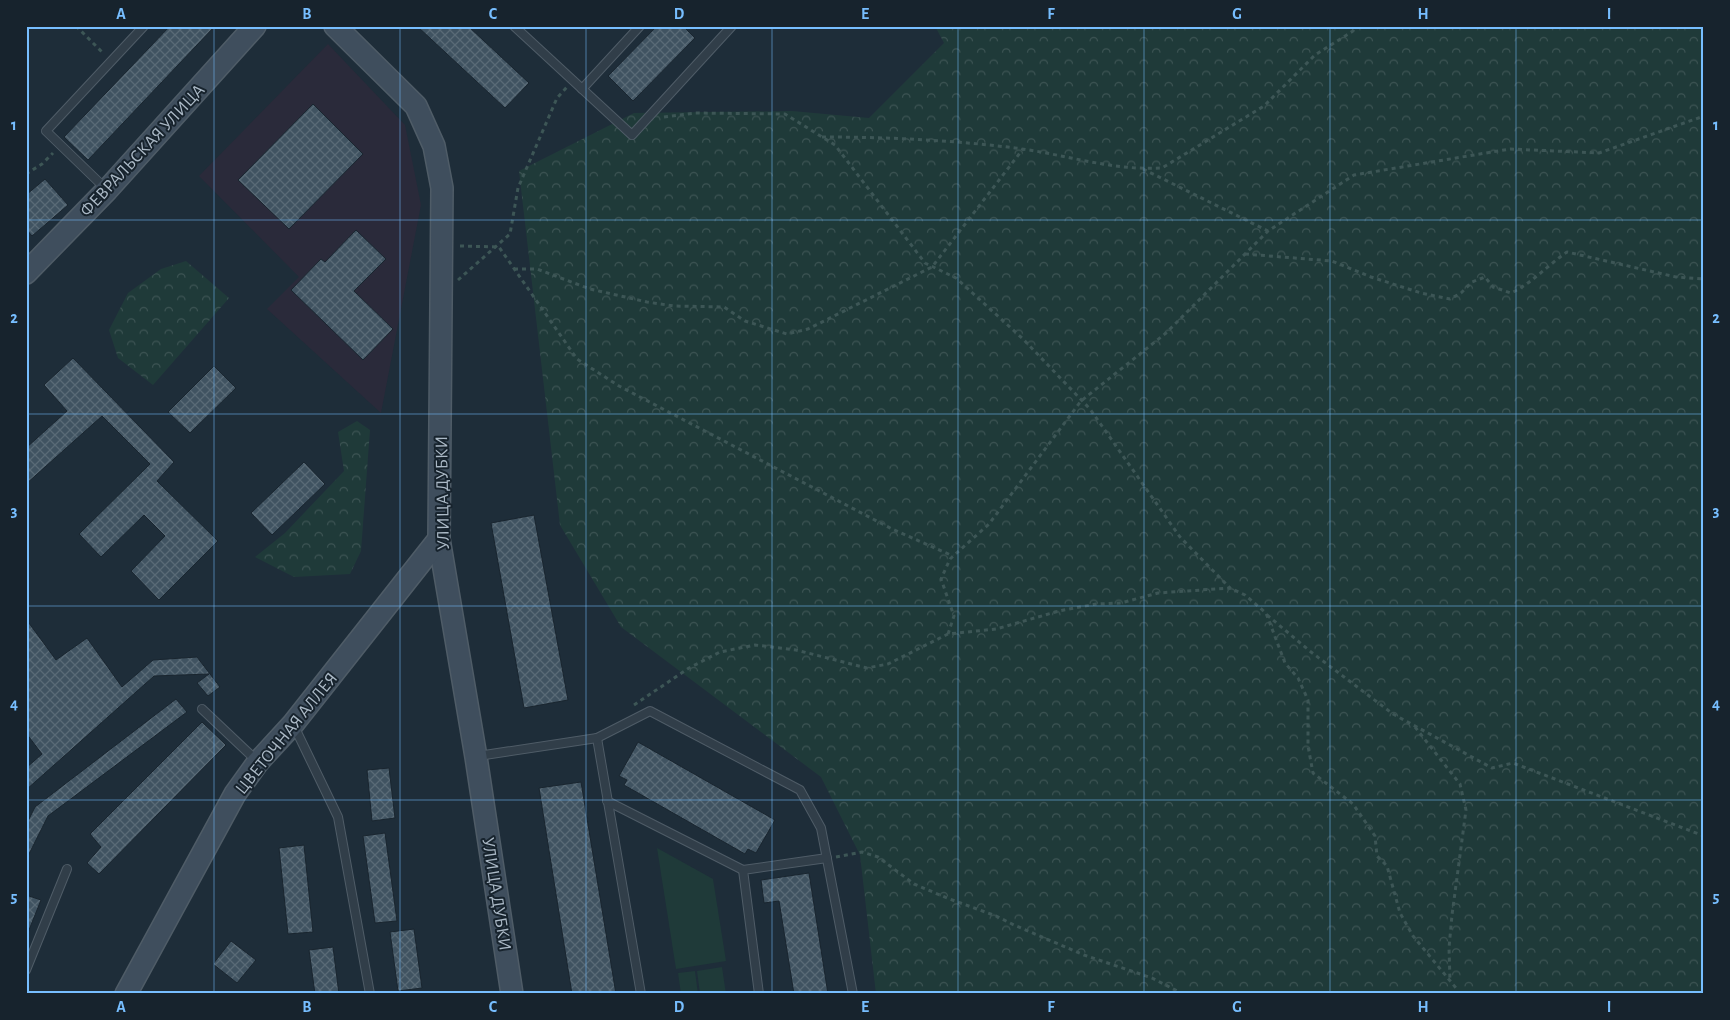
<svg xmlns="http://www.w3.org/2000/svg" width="1730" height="1020" viewBox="0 0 1730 1020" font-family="'Alegreya Sans',sans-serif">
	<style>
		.medical { fill: #2a2a3a }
		.forest { fill: url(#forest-crowns) }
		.park { fill: #1f3a39 }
		.building { fill: url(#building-cross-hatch); stroke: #19252f }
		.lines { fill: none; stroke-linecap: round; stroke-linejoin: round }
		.lane-casing { stroke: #4f5c67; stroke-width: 10 }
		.secondary-casing { stroke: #4f5c67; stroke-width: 24 }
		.path { stroke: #3d5656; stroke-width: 3; stroke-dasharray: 4 4; stroke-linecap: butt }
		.lane { stroke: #313e49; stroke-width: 8 }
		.secondary { stroke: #3f4e5d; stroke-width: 21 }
		.grid { fill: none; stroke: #77beff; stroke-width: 1; stroke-opacity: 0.55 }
		.labels { text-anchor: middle; stroke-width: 4; stroke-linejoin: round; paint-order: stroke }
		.street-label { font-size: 18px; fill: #abb9c6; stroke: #17232d }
		.neatline { fill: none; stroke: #77beff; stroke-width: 2 }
		.grid-label { font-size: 16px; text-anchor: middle; font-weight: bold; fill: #77beff }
	</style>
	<defs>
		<pattern id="forest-crowns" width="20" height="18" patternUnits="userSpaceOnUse" patternTransform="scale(1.25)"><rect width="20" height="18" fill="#1f3a39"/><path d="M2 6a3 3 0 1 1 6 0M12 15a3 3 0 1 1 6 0" fill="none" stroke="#3d5454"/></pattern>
		<pattern id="building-cross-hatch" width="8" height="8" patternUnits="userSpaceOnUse" patternTransform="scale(1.25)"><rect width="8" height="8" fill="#405361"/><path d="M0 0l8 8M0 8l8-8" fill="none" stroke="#596a76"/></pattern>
	</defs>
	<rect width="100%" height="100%" fill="#1e2d39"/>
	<path class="medical" d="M328,44L405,125L421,205L381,413L267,309L299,277L199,176Z"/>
	<g class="forest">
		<path d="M935,26H1704V994H876L860,855L821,777L621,627L560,525L519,171L634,113L792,111L869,118L944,43Z"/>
		<path d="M186,261L229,298L153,385L118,358L109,330L128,293L161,269Z"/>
		<path d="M357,421L370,430L361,551L350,574L294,577L255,557L285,533L344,471L338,432Z"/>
	</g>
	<g class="park">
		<path d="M657,848L713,879L726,961L676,969Z"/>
		<path d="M722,967L726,994H700L697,971Z"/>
		<path d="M695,971L698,994H681L678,973Z"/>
	</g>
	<g class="building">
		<path d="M170,26H215L88,160L64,137Z"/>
		<path d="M417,26H468L529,83L505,108Z"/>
		<path d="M657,26H683L695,38L633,101L608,76Z"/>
		<path d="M313,104L363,154L289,229L238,180Z"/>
		<path d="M45,179L68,205L32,236L26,229V195Z"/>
		<path d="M356,230L386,259L354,291L393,329L363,360L291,290L321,259L325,262Z"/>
		<path d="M73,358L174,462L157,481L218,541L159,600L131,571L165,536L144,515L101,557L79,534L150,464L102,416L26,484V448L67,411L44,385Z"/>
		<path d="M214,366L236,388L190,433L168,412Z"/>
		<path d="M304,462L325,484L272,535L251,513Z"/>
		<path d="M534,515L568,700L524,708L491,523Z"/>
		<path d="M26,619L56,660L87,638L122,687L153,660L197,657L220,687L208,696L197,683L209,674L154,676L26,790V768L42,754L26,733Z"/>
		<path d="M176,699L187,712L48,816L26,860V825L35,807Z"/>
		<path d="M202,722L226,745L99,874L87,863L101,847L90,834Z"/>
		<path d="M638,742L775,820L756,853L748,849L745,854L624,785L627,780L619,776Z"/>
		<path d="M389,768L395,818L372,821L367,770Z"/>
		<path d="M581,782L616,994H572L539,788Z"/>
		<path d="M385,833L397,921L375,923L363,836Z"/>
		<path d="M304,845L313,932L288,934L279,848Z"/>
		<path d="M809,873L828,994H794L779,901L764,903L761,880Z"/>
		<path d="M26,895L41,900L27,935H26Z"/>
		<path d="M414,929L422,988L398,991L390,932Z"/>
		<path d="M231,941L256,960L237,983L213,964Z"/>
		<path d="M333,947L339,994H315L309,950Z"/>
	</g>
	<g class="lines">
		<g class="lane-casing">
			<g id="lane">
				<path d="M514,26L632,135L732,26"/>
				<path d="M582,89L640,26"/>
				<path d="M107,190L46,131L144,26"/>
				<path d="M202,709L256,760"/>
				<path d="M294,726L338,817L370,994"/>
				<path d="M597,738L641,994"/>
				<path d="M478,756L597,738L650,711L800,790L821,828L853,994"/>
				<path d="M607,801L743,870"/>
				<path d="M26,970L67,869"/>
				<path d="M759,994L743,870L827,858"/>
			</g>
		</g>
		<g class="secondary-casing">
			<g id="secondary">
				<path d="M335,26L416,106L434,146L442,188L439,539L476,757L512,994"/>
				<path d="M26,273L107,190L255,26"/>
				<path d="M126,994L235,794L258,762L293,724L439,539"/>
			</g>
		</g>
		<g class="path">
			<path d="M76,26L104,54"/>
			<path d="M664,117L695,113L785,114L835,145L925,263L956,278L1023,339L1090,409L1180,537L1230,588"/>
			<path d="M822,137C886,137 952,140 1015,148C1064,154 1112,171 1162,168L1264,106L1315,55L1353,31L1356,26"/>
			<path d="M1143,169L1268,231"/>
			<path d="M26,174L42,164L53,153"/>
			<path d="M460,246L499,247L577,359L619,386L892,529L953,556"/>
			<path d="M1245,254L1332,261L1371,277L1421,293L1450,299L1461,293L1472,282L1485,277L1493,287L1511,293C1531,284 1548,265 1567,252L1676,277L1704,279"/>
			<path d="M514,269H537L590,289L647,302L674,306L724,307L745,321L787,334L808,329L932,267L1023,149"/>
			<path d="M458,280L510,234L518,188L557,98L567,87"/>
			<path d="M1267,615L1311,652L1393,714L1492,768L1513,763L1704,836"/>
			<path d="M948,634L954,616L941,579L950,559L989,524L1081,401L1166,333L1268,231L1354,175L1510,149L1599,153L1704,116"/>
			<path d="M634,705L689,668L720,652L755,645L796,650L867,668L888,664L948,634L996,629L1059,611L1096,604L1121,603L1158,593L1230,588L1245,595L1266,613L1285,663L1298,678L1308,700V746L1313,773L1353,804L1375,836L1377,856L1387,866L1400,913L1413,936L1456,988L1458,994"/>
			<path d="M1415,727L1460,784L1466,810L1452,915L1449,948L1450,981"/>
			<path d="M836,857L862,852L878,857L914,884L947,898L996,916L1014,925L1084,955L1152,978L1183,994"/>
		</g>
		<use href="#lane" class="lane"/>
		<use href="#secondary" class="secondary"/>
	</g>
	<path class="grid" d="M214,26V994M400,26V994M586,26V994M772,26V994M958,26V994M1144,26V994M1330,26V994M1516,26V994M26,220H1704M26,414H1704M26,606H1704M26,800H1704"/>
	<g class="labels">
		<g class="street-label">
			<text transform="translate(142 150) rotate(-47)" y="6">ФЕВРАЛЬСКАЯ УЛИЦА</text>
			<text transform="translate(442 493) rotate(-91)" y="6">УЛИЦА ДУБКИ</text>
			<text transform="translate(286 733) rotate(-51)" y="6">ЦВЕТОЧНАЯ АЛЛЕЯ</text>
			<text transform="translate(497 894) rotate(81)" y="6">УЛИЦА ДУБКИ</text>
		</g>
	</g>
	<rect width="1730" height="1020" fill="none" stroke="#17232d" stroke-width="55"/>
	<rect x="28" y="28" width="1674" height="964" class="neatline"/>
	<g class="grid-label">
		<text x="121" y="19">A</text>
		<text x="307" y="19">B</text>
		<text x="493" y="19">C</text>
		<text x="679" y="19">D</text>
		<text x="865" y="19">E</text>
		<text x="1051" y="19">F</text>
		<text x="1237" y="19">G</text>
		<text x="1423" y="19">H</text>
		<text x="1609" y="19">I</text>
		<text x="14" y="130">1</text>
		<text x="1716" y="130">1</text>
		<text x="14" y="323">2</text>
		<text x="1716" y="323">2</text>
		<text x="14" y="516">3</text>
		<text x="1716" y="516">3</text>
		<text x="14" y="709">4</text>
		<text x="1716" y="709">4</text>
		<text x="14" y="902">5</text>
		<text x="1716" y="902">5</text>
		<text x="121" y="1012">A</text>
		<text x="307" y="1012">B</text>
		<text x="493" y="1012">C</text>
		<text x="679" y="1012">D</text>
		<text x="865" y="1012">E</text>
		<text x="1051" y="1012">F</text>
		<text x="1237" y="1012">G</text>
		<text x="1423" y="1012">H</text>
		<text x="1609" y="1012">I</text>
	</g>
</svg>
